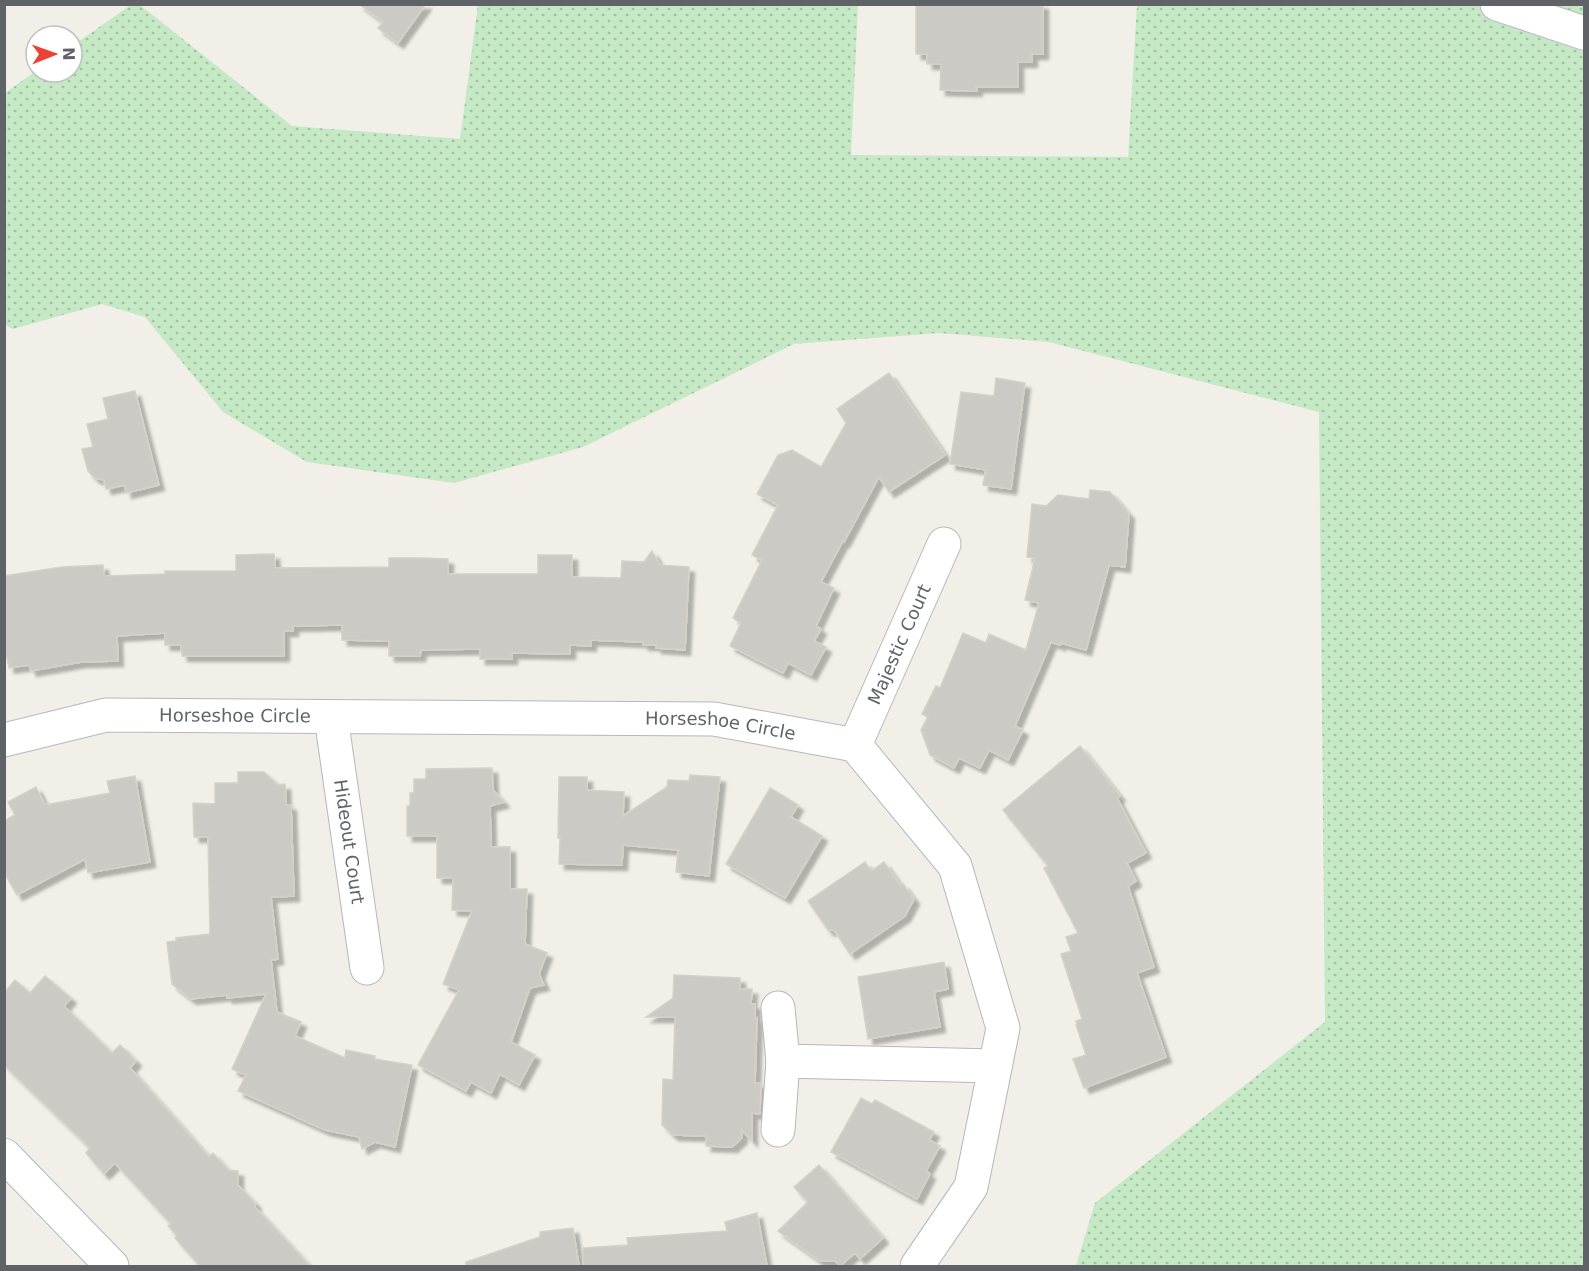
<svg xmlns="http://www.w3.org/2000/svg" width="1589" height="1271" viewBox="0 0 1589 1271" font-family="'DejaVu Sans',sans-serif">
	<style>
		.grass { fill: url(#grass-dots) }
		.building { fill: #cccac5; stroke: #d6d1c6; stroke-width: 1.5; filter: url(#shadow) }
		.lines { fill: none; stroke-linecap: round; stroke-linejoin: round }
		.minor-casing { stroke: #b5b8bc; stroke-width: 35 }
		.minor { stroke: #fff; stroke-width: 33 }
		.labels { text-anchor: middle; stroke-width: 5; stroke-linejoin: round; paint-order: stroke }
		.street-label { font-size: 18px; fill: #5f6368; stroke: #fff }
	</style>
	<defs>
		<pattern id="grass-dots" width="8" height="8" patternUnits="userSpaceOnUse" patternTransform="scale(1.5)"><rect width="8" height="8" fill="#c5e8c5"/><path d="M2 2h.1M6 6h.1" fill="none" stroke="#a3c0a4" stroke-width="1.8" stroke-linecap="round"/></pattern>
		<filter id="shadow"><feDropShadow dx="5.5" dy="5.5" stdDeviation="1.5" flood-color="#0004"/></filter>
	</defs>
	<rect width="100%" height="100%" fill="#f1efe8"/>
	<path class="grass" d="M131,5H140L292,126L460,139L478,5H858L851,155L1128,157L1137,5H1584V1266H1076L1095,1203L1325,1022L1319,412L1049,342L939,333L794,344L583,447L454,483L307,462L223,412L145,317L102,304L13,329L5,325V93L36,71L72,72V46Z"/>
	<g class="building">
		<path d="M359,4H426L398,43L378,28L383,22Z"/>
		<path d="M916,4H1043V54H1032V62H1018V87H976L977,91L940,90L941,64H927V54H916Z"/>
		<path d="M889,373L945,455L889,492L879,477L844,542L843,541L821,582L834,588L816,626L821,629L814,641L826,647L811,675L788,663L783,673L730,646L741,623L733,618L762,560L752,555L778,505L757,494L778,455L792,450L821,467L846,423L837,409Z"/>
		<path d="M996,378L1025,383L1011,489L983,485L986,470L950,464L961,392L994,396Z"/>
		<path d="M135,391L159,485L126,493L125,485L106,489L104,480L95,478L88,471L82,449L93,447L87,424L108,419L103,398Z"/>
		<path d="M1090,490L1110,492L1129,514L1125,567L1109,565L1086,650L1061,643L1060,645L1051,642L1015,726L1023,730L1008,760L989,750L980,768L959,758L954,768L930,755L921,730L928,717L922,714L936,686L940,688L963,633L986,643L989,634L1026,650L1039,603L1025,600L1035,558L1027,557L1032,504L1046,506L1058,495L1089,499Z"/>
		<path d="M652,551L660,565L689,567L685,650L656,648V645H643V642L591,640V646L570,645V654L512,653V659H480V649L421,650L420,656H389V641L342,640V625L293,626V631H284V656H182L181,645H165V633L117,636L118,661L81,662L31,671L29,665L9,668L7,657L4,658V576L62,567L103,565L104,576L165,574V571H236V555L274,554L275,568L389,567V558H422L448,559V574H538V555H572V577L621,578L622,561L644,562Z"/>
		<path d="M1080,746L1120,796L1117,798L1146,853L1127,863L1136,881L1128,886L1154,967L1137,973L1166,1057L1084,1088L1073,1059L1086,1055L1076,1025L1077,1024L1076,1021L1082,1019L1061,954L1071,951L1066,937L1078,933L1044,868L1048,866L1003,810Z"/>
		<path d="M492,768L493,790L504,802L490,806L491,847H510V889H527L525,944L547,953L539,974L544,985L530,988L511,1042L535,1055L519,1085L500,1074L491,1093L471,1082L466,1091L418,1065L459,990L443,984L472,911L452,910L453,878H437V836H407V806H410V793H414V779H426V769Z"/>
		<path d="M238,772H264L278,785L285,784L286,805H291L294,896L271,897L278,959L271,960L277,1012L301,1022L295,1036L345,1058L346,1050L375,1056L374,1059L412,1065L395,1147L375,1142L362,1149L359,1137L325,1130L238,1091L246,1075L232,1069L266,994L227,998V995L191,999L172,984L167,942L176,941V938L210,934L208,837H194L193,803L215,804V783H238Z"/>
		<path d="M690,775L720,777L709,876L676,872L678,850L623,845L622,865L559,864L560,838H558L559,777H587V790L624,792L623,816L667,787L668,780L689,781Z"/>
		<path d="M135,776L150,862L88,873L85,859L17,895L4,872V821L15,815L8,802L36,787L45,805L110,793L107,781Z"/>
		<path d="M770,788L798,805L791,817L822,836L785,898L726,864Z"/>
		<path d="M865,862L871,871L884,862L901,886L903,884L914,899L905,916L850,954L834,930H828L808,901Z"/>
		<path d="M944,962L948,989L934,992L940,1027L868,1039L858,977Z"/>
		<path d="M674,975L740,978V989H752L751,1004H755V1019L757,1018L755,1083H761L760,1114L752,1113V1141L741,1129L742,1138L732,1147L706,1146V1136L673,1135L662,1125L663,1079L673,1080L675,1017H646L673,998Z"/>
		<path d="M45,976L71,998L64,1006L112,1053L120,1045L136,1061L130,1068L209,1157L213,1153L228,1170L238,1171V1185L256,1204L254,1206L310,1266H200L175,1238L177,1236L168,1226L171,1224L115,1163L104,1174L86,1153L90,1148L4,1065V993L15,980L30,993Z"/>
		<path d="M861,1098L872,1104L875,1100L934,1132L929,1140L940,1146L926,1171L930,1174L917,1199L831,1152Z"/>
		<path d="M819,1165L883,1238L860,1259L855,1253L840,1266L835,1261H820L778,1231L808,1202L794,1187Z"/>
		<path d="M757,1213L767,1266H583V1248L628,1245L627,1238L727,1231L725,1222Z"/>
		<path d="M573,1228L579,1266H466V1262L540,1237V1232Z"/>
	</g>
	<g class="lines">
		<g class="minor-casing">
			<g id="minor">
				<path d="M1497,4L1584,33"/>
				<path id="s1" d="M331,717L367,968"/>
				<path id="s2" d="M4,740L106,715L714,719L855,745L955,866L1003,1028L971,1187L917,1266"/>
				<path id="s3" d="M855,745L944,544"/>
				<path d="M778,1008L783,1061"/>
				<path d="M778,1130L783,1061L995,1066"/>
				<path d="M4,1155L112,1266"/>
			</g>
		</g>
		<use href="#minor" class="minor"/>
	</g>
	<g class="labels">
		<g class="street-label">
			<text dy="6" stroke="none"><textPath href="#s3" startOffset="110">Majestic Court</textPath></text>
			<text dy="6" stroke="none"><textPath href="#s2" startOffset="234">Horseshoe Circle</textPath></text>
			<text dy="6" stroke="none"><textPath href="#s2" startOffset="720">Horseshoe Circle</textPath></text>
			<text dy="6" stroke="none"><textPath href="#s1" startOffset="126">Hideout Court</textPath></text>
		</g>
	</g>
	<rect width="1589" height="1271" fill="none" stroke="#5f6368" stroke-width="12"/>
	<g transform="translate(54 54) rotate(89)"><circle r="28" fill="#ffffff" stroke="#bfc1c3" stroke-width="1.5"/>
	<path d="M0-4.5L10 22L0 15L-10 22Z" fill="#ea4335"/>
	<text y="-9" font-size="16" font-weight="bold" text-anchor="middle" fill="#5f6368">N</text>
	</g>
</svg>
